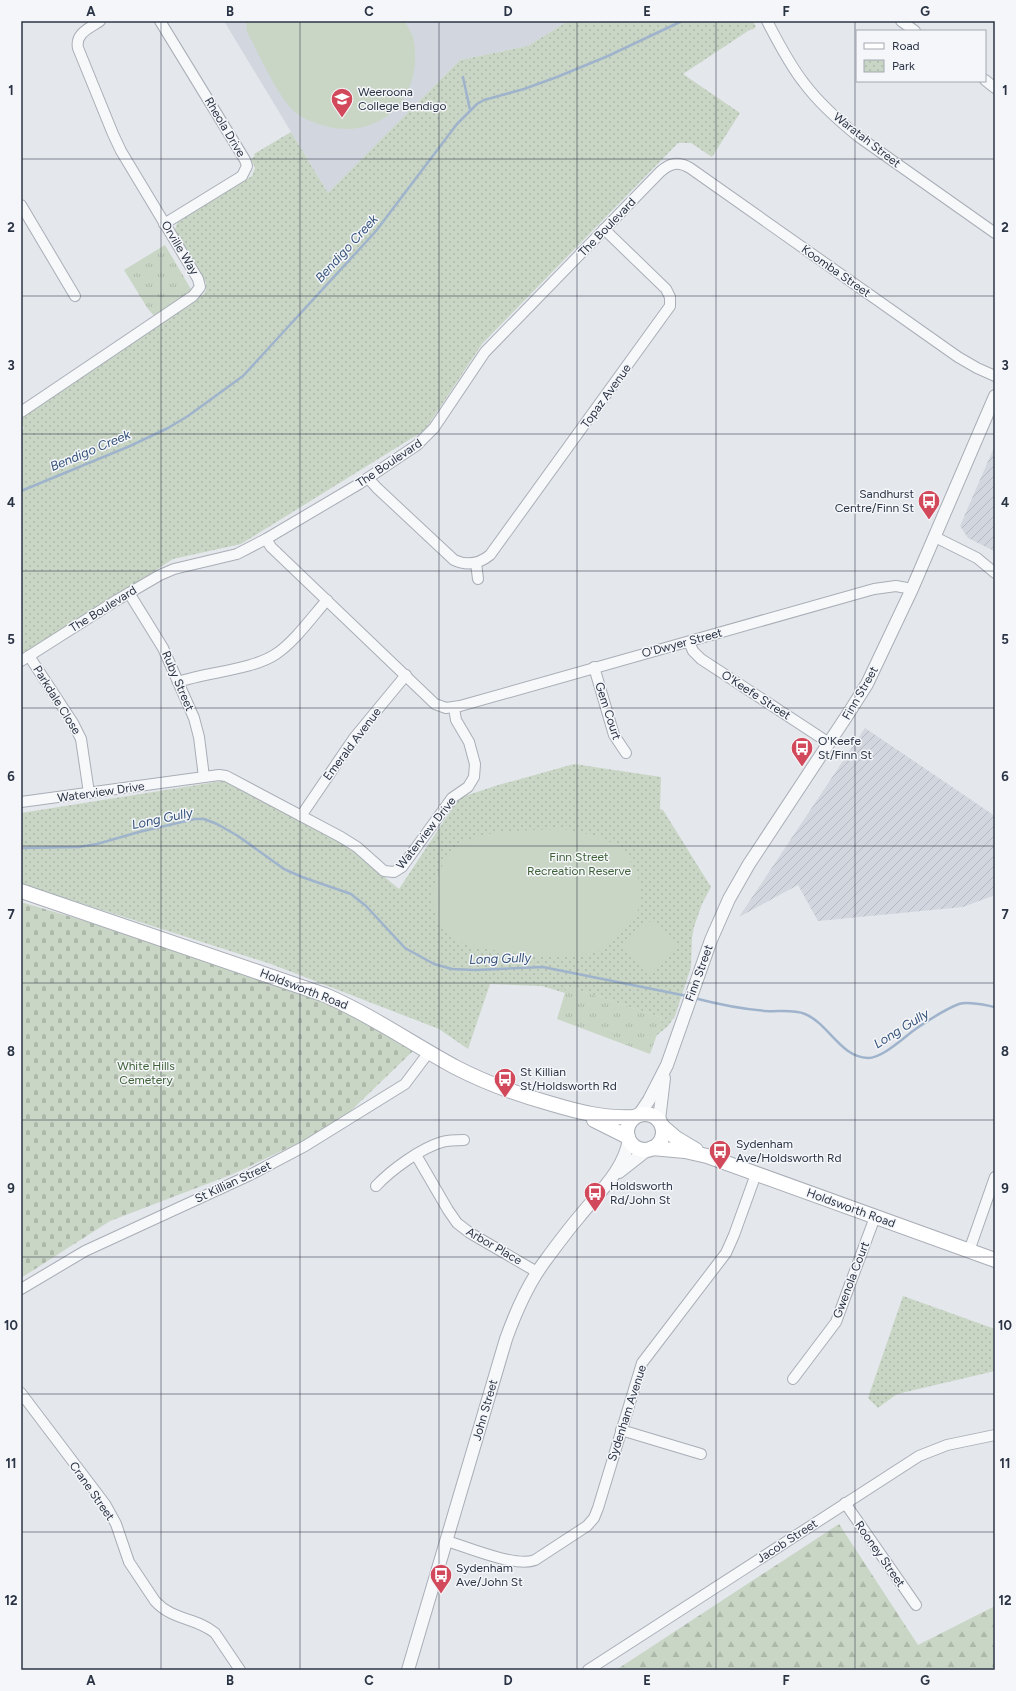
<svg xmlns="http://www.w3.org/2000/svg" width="1016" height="1691" viewBox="0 0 1016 1691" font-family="Figtree,sans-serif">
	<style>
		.built { fill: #d2d6de }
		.industrial { fill: url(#industrial-furrows) }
		.grass { fill: url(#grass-tufts) }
		.forest { fill: url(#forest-firs) }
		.cemetery { fill: url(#cemetery-stones) }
		.park { fill: url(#park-dots) }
		.pitch { fill: #c9d6c5 }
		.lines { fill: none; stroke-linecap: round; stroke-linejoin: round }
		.stream { stroke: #9fb4cc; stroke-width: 2.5 }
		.minor-casing { stroke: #a9aeb7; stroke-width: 12 }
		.tertiary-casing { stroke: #a9aeb7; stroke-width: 14 }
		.secondary-casing { stroke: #a9aeb7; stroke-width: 16 }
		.minor { stroke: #f7f8fa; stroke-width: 10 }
		.tertiary { stroke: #f7f8fa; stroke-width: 12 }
		.secondary { stroke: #fff; stroke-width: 14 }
		.grid { fill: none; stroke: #2b3445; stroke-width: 1; stroke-opacity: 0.55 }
		.labels { text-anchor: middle; stroke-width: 3; stroke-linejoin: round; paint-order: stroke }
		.poi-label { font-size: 12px; fill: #2b3445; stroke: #f4f6f9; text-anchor: start }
		.street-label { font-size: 12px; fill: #2b3445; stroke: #f4f6f9 }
		.park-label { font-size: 12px; fill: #3f6138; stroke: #f4f6f9 }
		.water-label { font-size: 13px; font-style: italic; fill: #34527a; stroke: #f4f6f9 }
		.neatline { fill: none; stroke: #2b3445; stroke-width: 1.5 }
		.grid-label { font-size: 13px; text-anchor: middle; font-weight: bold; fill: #2b3445 }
	</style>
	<defs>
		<pattern id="industrial-furrows" width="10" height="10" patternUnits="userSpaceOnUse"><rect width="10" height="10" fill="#d2d6de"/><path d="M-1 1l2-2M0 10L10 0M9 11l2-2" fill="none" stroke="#b4b8c0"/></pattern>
		<pattern id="grass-tufts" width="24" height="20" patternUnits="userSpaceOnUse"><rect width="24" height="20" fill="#c9d6c5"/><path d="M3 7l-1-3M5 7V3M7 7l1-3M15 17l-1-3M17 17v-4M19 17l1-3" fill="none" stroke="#adb8ab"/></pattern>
		<pattern id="forest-firs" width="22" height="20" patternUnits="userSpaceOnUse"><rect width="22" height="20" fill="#c9d6c5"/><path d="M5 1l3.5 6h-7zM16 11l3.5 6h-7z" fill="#adb8ab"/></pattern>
		<pattern id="cemetery-stones" width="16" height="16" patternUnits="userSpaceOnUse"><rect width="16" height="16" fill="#c9d6c5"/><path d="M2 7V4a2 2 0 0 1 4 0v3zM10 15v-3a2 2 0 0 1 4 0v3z" fill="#adb8ab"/></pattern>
		<pattern id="park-dots" width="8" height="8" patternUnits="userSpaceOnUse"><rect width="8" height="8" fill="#c9d6c5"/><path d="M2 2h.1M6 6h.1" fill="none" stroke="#adb8ab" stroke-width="1.8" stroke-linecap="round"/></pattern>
	</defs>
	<rect width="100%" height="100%" fill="#e4e7ec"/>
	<path class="built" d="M224,21H568L528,46L460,60L328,193Z"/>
	<g class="industrial">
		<path d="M995,445V553L992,550L968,538L960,526Z"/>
		<path d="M865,728L995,816V895L963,907L818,921L798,885L739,917Z"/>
	</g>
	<g class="grass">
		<path d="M165,245L192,291L155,317L148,309L124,270Z"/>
		<path d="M567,986L663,1018L650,1054L557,1019Z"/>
	</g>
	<path class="forest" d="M839,1524L918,1645L995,1606V1670H616Z"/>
	<path class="cemetery" d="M21,902L85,921L339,1006L415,1049L335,1126L233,1174L110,1221L21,1278Z"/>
	<g class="park">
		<path d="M568,21H753L756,27L752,30L751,29L683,74L740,113L712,157L691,143H678L482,344L425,430L241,544L173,559L21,657V431L24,428L21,423V418L204,294L206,290V283L176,233L175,229L178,221L252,176L255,168L251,159L255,156L254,154L291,132L328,193L460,60L528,46Z"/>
		<path d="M574,764L661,777L660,809L663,810L711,887L702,904L694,927L692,938L691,967L675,1016L668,1026L656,1036L663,1018L567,986L565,993L542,986L490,984L468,1049L439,1029L271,964L21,884V813L222,781H227L350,848L399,889L459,798L495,786Z"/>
		<path d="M903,1296L995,1329V1371L897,1394L878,1408L868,1398Z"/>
	</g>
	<g class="pitch">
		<path d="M246,21H405C407,26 411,32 413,37C425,92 386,139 329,127C318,124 304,120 295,112C278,98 259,53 247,32Z"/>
		<path d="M563,829C583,833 606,836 622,850C627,854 630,861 633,867C648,896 642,912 620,934C613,940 604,948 596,952C570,962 514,952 485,949C441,944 420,908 441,868C446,859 452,849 462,843C488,828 533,831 563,829Z"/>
		<path d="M653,919L678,948L647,974L622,946Z"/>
	</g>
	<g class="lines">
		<g class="stream">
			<path d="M463,77L470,110"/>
			<path d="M21,491L130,446L168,428L188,416L243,376L376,231L457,124L477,104L484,100L524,89L557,77L608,56L682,21"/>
			<path d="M21,848L79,847L97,844L139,832L195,819H204L217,824L238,836L284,869L302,877L351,894L366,906L405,948L434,964L452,969L475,970L543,967L687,996"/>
			<path d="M694,998C717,1004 741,1009 766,1011C778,1012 793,1009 805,1014C829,1024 840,1057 868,1058C883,1058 904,1037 917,1028C929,1020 945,1009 959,1004C969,1001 984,1005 995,1007"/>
		</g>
		<g class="minor-casing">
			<g id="minor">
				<path d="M160,21L245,160L247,166L242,176L164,224"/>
				<path d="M767,21C778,42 789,64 804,83C819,103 839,121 859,137L995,233"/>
				<path d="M901,21L915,31"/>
				<path d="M985,80L995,88"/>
				<path d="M21,205L75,296"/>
				<path d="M21,412L193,296L200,287L198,279L121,151L113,134L78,48C75,33 90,28 100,21"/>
				<path d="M368,478L377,488L454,560C467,566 479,564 490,555L670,306V297L666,289L604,229"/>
				<path d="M935,537L977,558L995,573"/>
				<path d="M266,539L271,547L435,704L446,708L460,706C598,666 736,629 874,589L896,586L912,589"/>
				<path d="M476,563L478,579"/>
				<path d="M129,593L163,648L194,718L199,737L204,777"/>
				<path d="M689,642L693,651L701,659L829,743"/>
				<path d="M29,656L73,723L81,739L89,793"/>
				<path d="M21,661L117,600L160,575L174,569L237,554L266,539L359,484L417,445L434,428L485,352L660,172C670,163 678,161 690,168L958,357L977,368L995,376"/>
				<path d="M594,667L614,735L626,753"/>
				<path d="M178,682C207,672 252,670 276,654C295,641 312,617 327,600"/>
				<path d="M21,802L219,775L226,776L341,837L357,847L384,871L394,872L402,867L452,798L468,787L474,777L475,764L469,742L456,720L454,708"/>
				<path d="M301,816L354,738L406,675"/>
				<path d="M416,1155L448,1210L457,1223L470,1233L537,1272"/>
				<path d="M376,1186C391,1170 421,1148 442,1142C449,1140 457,1140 464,1140"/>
				<path d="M969,1251L995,1177"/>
				<path d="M21,1289L85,1251L250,1175L305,1146L405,1084L429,1052"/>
				<path d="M793,1379L836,1322L875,1217"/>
				<path d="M21,1393L105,1504L116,1524L129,1562L155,1601C173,1621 196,1617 215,1633L240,1670"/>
				<path d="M621,1430L701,1454"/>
				<path d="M845,1503L916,1605"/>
				<path d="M447,1541C467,1547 516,1568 535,1560L587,1526L594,1518L598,1508L642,1363L726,1253L734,1235L756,1174"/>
				<path d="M588,1670L919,1456L947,1445L995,1435"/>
			</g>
		</g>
		<g class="tertiary-casing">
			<g id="tertiary">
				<path d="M639,1115L649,1100L667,1065L711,940L729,899L749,864L850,711L867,684L912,589L995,396"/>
				<path d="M659,1120L664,1078"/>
				<path d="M619,1172L647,1150"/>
				<path d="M408,1670L506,1339C516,1311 527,1285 545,1261C556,1246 567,1231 579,1217C598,1193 624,1171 629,1139"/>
			</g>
		</g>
		<g class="secondary-casing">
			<g id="secondary">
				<path d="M21,891L325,995C371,1015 411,1043 455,1067C486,1083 519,1095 552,1104C579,1112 606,1119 635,1117"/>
				<circle cx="645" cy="1132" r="18"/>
				<path d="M594,1120L628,1137"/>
				<path d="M662,1126L676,1138L696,1150"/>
				<path d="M652,1148L685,1151L707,1156L995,1260"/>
			</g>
		</g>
		<use href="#minor" class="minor"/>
		<use href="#tertiary" class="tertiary"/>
		<use href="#secondary" class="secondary"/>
	</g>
	<path class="grid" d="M161,21V1670M300,21V1670M439,21V1670M577,21V1670M716,21V1670M855,21V1670M21,159H995M21,296H995M21,434H995M21,571H995M21,708H995M21,846H995M21,983H995M21,1120H995M21,1257H995M21,1394H995M21,1532H995"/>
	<defs>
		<g id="school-pin" transform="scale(1.15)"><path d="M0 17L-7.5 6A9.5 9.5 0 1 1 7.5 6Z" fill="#d1495b" stroke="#f4f6f9"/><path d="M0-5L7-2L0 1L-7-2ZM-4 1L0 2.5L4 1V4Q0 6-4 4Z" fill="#fff"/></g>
		<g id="bus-pin" transform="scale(1.15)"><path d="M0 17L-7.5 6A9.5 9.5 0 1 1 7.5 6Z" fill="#d1495b" stroke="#f4f6f9"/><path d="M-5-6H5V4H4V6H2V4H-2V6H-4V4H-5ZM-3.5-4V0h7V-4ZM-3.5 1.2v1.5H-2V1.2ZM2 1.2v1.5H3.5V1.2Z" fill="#fff"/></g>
	</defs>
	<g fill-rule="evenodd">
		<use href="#school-pin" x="342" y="99"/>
		<use href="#bus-pin" x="929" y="501"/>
		<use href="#bus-pin" x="802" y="748"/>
		<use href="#bus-pin" x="505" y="1079"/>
		<use href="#bus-pin" x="720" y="1151"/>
		<use href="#bus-pin" x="595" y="1193"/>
		<use href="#bus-pin" x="441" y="1575"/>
	</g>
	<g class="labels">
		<g class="poi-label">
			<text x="358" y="96">Weeroona<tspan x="358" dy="14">College Bendigo</tspan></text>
			<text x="914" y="498" text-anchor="end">Sandhurst<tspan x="914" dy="14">Centre/Finn St</tspan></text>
			<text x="818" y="745">O'Keefe<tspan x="818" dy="14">St/Finn St</tspan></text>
			<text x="520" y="1076">St Killian<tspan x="520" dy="14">St/Holdsworth Rd</tspan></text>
			<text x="736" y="1148">Sydenham<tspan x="736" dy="14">Ave/Holdsworth Rd</tspan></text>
			<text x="610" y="1190">Holdsworth<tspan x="610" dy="14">Rd/John St</tspan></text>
			<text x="456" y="1572">Sydenham<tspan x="456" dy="14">Ave/John St</tspan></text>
		</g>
		<g class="street-label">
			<text transform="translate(225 127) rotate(59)" y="4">Rheola Drive</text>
			<text transform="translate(867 140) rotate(38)" y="4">Waratah Street</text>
			<text transform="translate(607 227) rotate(-46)" y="4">The Boulevard</text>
			<text transform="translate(180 248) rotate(59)" y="4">Orville Way</text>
			<text transform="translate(836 271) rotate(35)" y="4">Koomba Street</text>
			<text transform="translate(606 396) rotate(-54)" y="4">Topaz Avenue</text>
			<text transform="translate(389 463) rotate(-34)" y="4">The Boulevard</text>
			<text transform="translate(103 609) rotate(-32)" y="4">The Boulevard</text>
			<text transform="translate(682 643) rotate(-15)" y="4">O'Dwyer Street</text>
			<text transform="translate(178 681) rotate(67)" y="4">Ruby Street</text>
			<text transform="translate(860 693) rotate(-60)" y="4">Finn Street</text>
			<text transform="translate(756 695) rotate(33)" y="4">O'Keefe Street</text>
			<text transform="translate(57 700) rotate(58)" y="4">Parkdale Close</text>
			<text transform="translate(608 711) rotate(72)" y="4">Gem Court</text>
			<text transform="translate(352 744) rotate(-53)" y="4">Emerald Avenue</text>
			<text transform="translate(101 792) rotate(-8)" y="4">Waterview Drive</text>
			<text transform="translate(426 833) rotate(-52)" y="4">Waterview Drive</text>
			<text transform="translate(699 973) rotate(-70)" y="4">Finn Street</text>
			<text transform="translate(304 989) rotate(21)" y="4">Holdsworth Road</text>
			<text transform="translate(233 1182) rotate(-25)" y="4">St Killian Street</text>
			<text transform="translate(851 1208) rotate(20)" y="4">Holdsworth Road</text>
			<text transform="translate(494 1246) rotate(30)" y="4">Arbor Place</text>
			<text transform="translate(851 1280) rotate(-69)" y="4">Gwenola Court</text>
			<text transform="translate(485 1410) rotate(-74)" y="4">John Street</text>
			<text transform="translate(627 1413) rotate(-72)" y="4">Sydenham Avenue</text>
			<text transform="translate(92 1491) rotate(55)" y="4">Crane Street</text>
			<text transform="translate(787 1541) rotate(-33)" y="4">Jacob Street</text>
			<text transform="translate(880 1554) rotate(55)" y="4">Rooney Street</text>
		</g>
		<g class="park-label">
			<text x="579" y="861">Finn Street<tspan x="579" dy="14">Recreation Reserve</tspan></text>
			<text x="146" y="1070">White Hills<tspan x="146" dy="14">Cemetery</tspan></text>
		</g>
		<g class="water-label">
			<text transform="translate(346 248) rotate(-48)" y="5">Bendigo Creek</text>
			<text transform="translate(90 450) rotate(-23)" y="5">Bendigo Creek</text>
			<text transform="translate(162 818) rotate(-12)" y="5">Long Gully</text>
			<text transform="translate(500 958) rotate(-2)" y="5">Long Gully</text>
			<text transform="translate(901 1028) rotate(-32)" y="5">Long Gully</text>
		</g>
	</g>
	<rect width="1016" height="1691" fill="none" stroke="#f4f6f9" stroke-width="44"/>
	<rect x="856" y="30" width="130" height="52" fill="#f4f6f9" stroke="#a4a8b1"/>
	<rect x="864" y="43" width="20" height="6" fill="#ffffff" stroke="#a4a8b1"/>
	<text x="892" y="50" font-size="12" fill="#2b3445">Road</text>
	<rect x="864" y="60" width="20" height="12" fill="url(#park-dots)" stroke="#a4a8b1"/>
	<text x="892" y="70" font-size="12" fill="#2b3445">Park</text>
	<rect x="22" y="22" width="972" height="1647" class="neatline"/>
	<g class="grid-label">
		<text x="91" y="16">A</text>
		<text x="230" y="16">B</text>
		<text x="369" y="16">C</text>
		<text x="508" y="16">D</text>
		<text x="647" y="16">E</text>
		<text x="786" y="16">F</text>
		<text x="925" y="16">G</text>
		<text x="11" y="95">1</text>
		<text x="1005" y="95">1</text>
		<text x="11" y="232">2</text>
		<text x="1005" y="232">2</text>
		<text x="11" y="370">3</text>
		<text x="1005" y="370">3</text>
		<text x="11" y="507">4</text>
		<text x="1005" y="507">4</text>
		<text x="11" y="644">5</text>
		<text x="1005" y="644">5</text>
		<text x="11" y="781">6</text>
		<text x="1005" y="781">6</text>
		<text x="11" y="919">7</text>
		<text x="1005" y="919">7</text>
		<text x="11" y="1056">8</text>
		<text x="1005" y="1056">8</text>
		<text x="11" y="1193">9</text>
		<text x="1005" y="1193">9</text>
		<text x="11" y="1330">10</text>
		<text x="1005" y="1330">10</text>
		<text x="11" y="1468">11</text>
		<text x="1005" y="1468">11</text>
		<text x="11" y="1605">12</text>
		<text x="1005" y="1605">12</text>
		<text x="91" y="1685">A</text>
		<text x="230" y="1685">B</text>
		<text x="369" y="1685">C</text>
		<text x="508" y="1685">D</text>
		<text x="647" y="1685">E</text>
		<text x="786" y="1685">F</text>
		<text x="925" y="1685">G</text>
	</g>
</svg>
